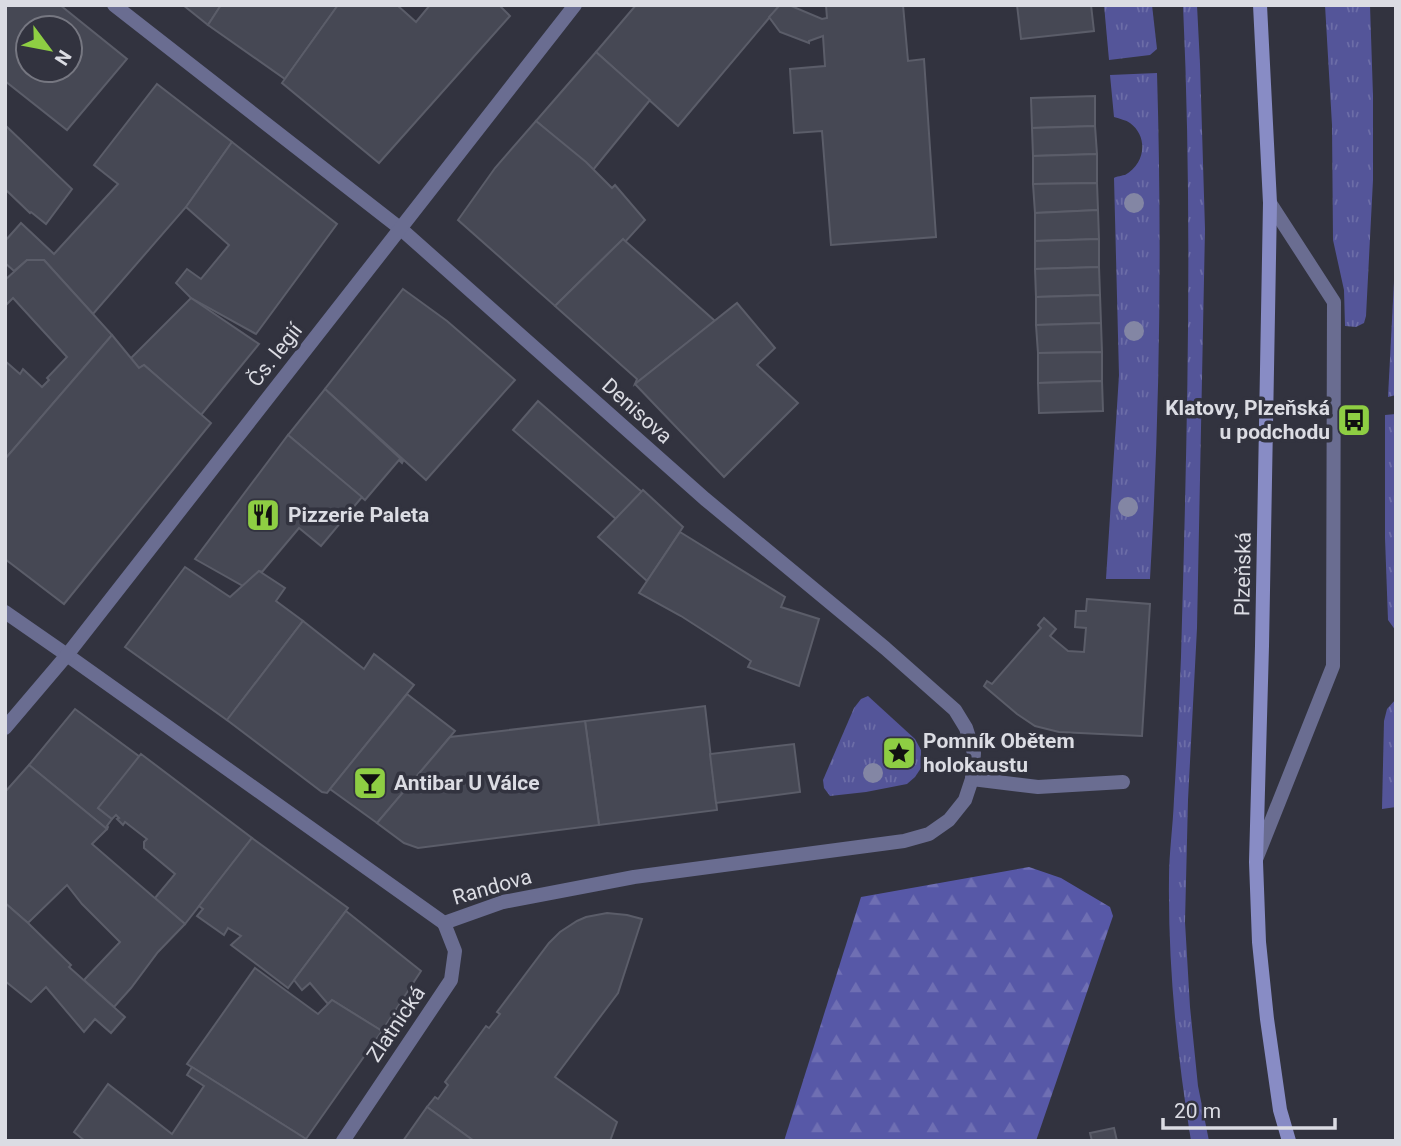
<svg xmlns="http://www.w3.org/2000/svg" width="1401" height="1146" viewBox="0 0 1401 1146" font-family="Roboto,sans-serif">
	<style>
		.grass { fill: url(#grass-tufts) }
		.forest { fill: url(#forest-firs) }
		.building { fill: #464854; stroke: #5b5d69; stroke-width: 2; fill-rule: evenodd }
		.lines { fill: none; stroke-linecap: round; stroke-linejoin: round }
		.service { stroke: #6a6d91; stroke-width: 14 }
		.pedestrian { stroke: #6a6d91; stroke-width: 14 }
		.minor { stroke: #6a6d91; stroke-width: 14 }
		.secondary { stroke: #888cc5; stroke-width: 14 }
		.tree { fill: #8386a4 }
		.labels { text-anchor: middle; stroke-width: 7; stroke-linejoin: round; paint-order: stroke }
		.street-label { font-size: 21px; fill: #dbdce3; stroke: #32333f }
		.poi-label { font-size: 21px; font-weight: bold; fill: #dbdce3; stroke: #32333f; text-anchor: start }
	</style>
	<defs>
		<pattern id="grass-tufts" width="24" height="20" patternUnits="userSpaceOnUse" patternTransform="scale(1.75)"><rect width="24" height="20" fill="#545599"/><path d="M3 7l-1-3M5 7V3M7 7l1-3M15 17l-1-3M17 17v-4M19 17l1-3" fill="none" stroke="#6c6da7"/></pattern>
		<pattern id="forest-firs" width="22" height="20" patternUnits="userSpaceOnUse" patternTransform="scale(1.75)"><rect width="22" height="20" fill="#5758a7"/><path d="M5 1l3.5 6h-7zM16 11l3.5 6h-7z" fill="#6f6fb3"/></pattern>
	</defs>
	<rect width="100%" height="100%" fill="#32333f"/>
	<g class="grass">
		<path d="M1104,5H1152L1157,49L1150,55L1109,60Z"/>
		<path d="M1183,5H1197L1200,64L1205,229L1197,628L1188,800L1185,922L1190,1007L1198,1086L1209,1141H1191C1177,1054 1168,967 1169,879C1169,853 1173,826 1174,799C1177,752 1179,704 1181,657C1187,440 1193,222 1183,5Z"/>
		<path d="M1325,5H1370L1373,96V180L1366,316L1364,323L1356,327L1345,326L1344,290L1333,240L1332,125Z"/>
		<path d="M1157,73C1162,242 1160,411 1150,579H1106L1119,375L1114,178C1115,177 1124,175 1125,175C1145,164 1149,137 1130,123C1126,120 1120,119 1114,117L1110,75Z"/>
		<path d="M1395,262L1396,395L1388,397Z"/>
		<path d="M1396,414V631L1388,620L1385,538V415Z"/>
		<path d="M868,696L915,739L921,750V768L915,777L907,784L866,792L830,796L824,788L823,780L854,708L861,699Z"/>
		<path d="M1396,699V807L1382,809L1384,721L1387,709Z"/>
	</g>
	<path class="forest" d="M1029,867L1061,878L1110,907L1113,916L1036,1141H784L861,897Z"/>
	<g class="building">
		<path d="M5,5H60L127,59L67,130L5,81ZM28,28H70V70H28Z"/>
		<path d="M183,5H221L208,25Z"/>
		<path d="M221,5H338L285,79L208,25Z"/>
		<path d="M338,5H397L416,22L430,5H499L510,16L379,163L282,83Z"/>
		<path d="M636,5H780L678,126L596,52Z"/>
		<path d="M780,5H789L822,19L827,18L826,5H903L908,61L924,59L936,237L831,245L822,131L794,133L790,69L825,66L823,36L809,41V43L780,32L769,17Z"/>
		<path d="M1017,5H1091L1094,31L1021,39Z"/>
		<path d="M596,52L650,100L593,170L536,121Z"/>
		<path d="M157,84L232,142L186,207L93,314L44,260H27L14,271L5,263V241L21,223L54,254L118,184L94,165Z"/>
		<path d="M1095,96V126L1032,128L1031,98Z"/>
		<path d="M536,121L586,162L612,188L615,185L645,220L625,242L623,239L555,306L458,220L495,168Z"/>
		<path d="M5,125L72,189L46,224L31,212L30,213L5,189Z"/>
		<path d="M1095,126L1097,154L1033,156L1032,128Z"/>
		<path d="M232,142L337,224L256,334L191,298L176,283L187,269L201,279L229,245L186,207Z"/>
		<path d="M1097,154V183L1033,184V156Z"/>
		<path d="M1097,183L1098,210L1035,213L1033,184Z"/>
		<path d="M1098,210L1099,239L1035,241V213Z"/>
		<path d="M623,239L715,321L635,384L637,379L555,306Z"/>
		<path d="M1099,239V267L1035,269V241Z"/>
		<path d="M27,260H44L112,335L5,459V361L20,374L23,369L42,387L49,380L47,378L67,357L13,298L5,306V280Z"/>
		<path d="M1099,267L1100,295L1036,297L1035,269Z"/>
		<path d="M403,289L447,321L515,380L426,480L325,389Z"/>
		<path d="M1100,295L1101,323L1036,325V297Z"/>
		<path d="M191,298L259,344L201,415L144,365L139,368L131,358Z"/>
		<path d="M737,303L775,348L757,365L798,403L724,477L635,384Z"/>
		<path d="M1101,323L1102,352L1038,353L1036,325Z"/>
		<path d="M112,335L139,368L144,365L211,423L64,604L5,559V459Z"/>
		<path d="M1102,352V381L1038,383V353Z"/>
		<path d="M1102,381L1103,411L1039,413L1038,383Z"/>
		<path d="M325,389L403,461L402,463L399,460L365,500L288,435Z"/>
		<path d="M538,401L642,492L616,519L513,430Z"/>
		<path d="M288,435L362,497L321,546L299,528L262,572L259,571L243,586L195,559Z"/>
		<path d="M643,490L683,527L647,581L598,537Z"/>
		<path d="M680,532L785,597L781,607L819,619L799,686L748,667L751,661L681,616L639,593Z"/>
		<path d="M185,567L230,597L259,571L285,588L276,601L303,621L227,720L125,647Z"/>
		<path d="M1087,599L1150,604L1142,736L1059,732L1035,726L1017,714L984,686L987,681L992,684L1041,628L1038,625L1044,618L1056,629L1050,636L1068,651L1084,652L1086,628L1075,627L1076,611H1086Z"/>
		<path d="M303,621L364,669L374,654L414,685L327,793L322,792L227,720Z"/>
		<path d="M407,694L455,731L377,823L330,789Z"/>
		<path d="M705,706L717,810L599,825L585,721Z"/>
		<path d="M75,709L140,757L98,808L112,819L107,826L108,827L107,829L29,765Z"/>
		<path d="M585,721L599,825L418,848L404,843L377,823L450,737Z"/>
		<path d="M794,744L800,792L716,803L710,754Z"/>
		<path d="M141,754L252,838L185,924L155,898L175,874L144,848V842L147,839L125,822L123,825L117,819L119,818L116,815L112,819L98,808Z"/>
		<path d="M29,765L107,829L92,844L185,924L158,952L131,988L114,1007L84,980L120,942L82,904L67,885L28,923L5,903V792Z"/>
		<path d="M252,838L348,908L288,988L231,945L241,936L228,928L224,935L197,916L203,909L199,906Z"/>
		<path d="M5,903L28,923L71,965L69,967L125,1017L111,1033L95,1019L84,1032L46,987L31,1002L5,981Z"/>
		<path d="M346,911L421,971L382,1031L332,1000L328,1004L310,983L302,990L294,980Z"/>
		<path d="M607,913L627,915L642,919L618,993L555,1077L617,1122L610,1141H474L427,1107L435,1097L438,1099L448,1085L445,1082L486,1026L489,1028L500,1014L497,1012L549,943L560,932L577,921L586,917Z"/>
		<path d="M255,968L318,1014L332,1000L382,1031L306,1139L187,1064Z"/>
		<path d="M192,1067L306,1139L305,1141H85L74,1132L108,1084L172,1134L204,1086L187,1075Z"/>
		<path d="M427,1107L474,1141H403Z"/>
		<path d="M1114,1128L1117,1141H1092L1090,1133Z"/>
	</g>
	<g class="lines">
		<path class="service" d="M1257,857L1333,666L1334,302L1270,203"/>
		<path class="pedestrian" d="M5,612L67,655"/>
		<g class="minor">
			<path d="M114,5L401,229L705,499L885,648L955,710L966,728L974,753L972,779L965,800L949,820L929,834L904,841L634,877L503,902L444,923"/>
			<path d="M67,655L444,923"/>
			<path d="M5,728L67,655L575,5"/>
			<path d="M972,779L1038,787L1123,782"/>
			<path d="M343,1141L451,980L455,951L444,923"/>
		</g>
		<path class="secondary" d="M1260,5L1270,203L1262,646L1256,862L1259,942L1267,1019L1280,1110L1289,1141"/>
	</g>
	<g class="tree">
		<circle cx="1134" cy="203" r="10"/>
		<circle cx="1134" cy="331" r="10"/>
		<circle cx="1128" cy="507" r="10"/>
		<circle cx="873" cy="773" r="10"/>
	</g>
	<defs>
		<g id="bus-square" transform="scale(1.75)"><rect x="-9" y="-9" width="18" height="18" rx="4" fill="#8ece43" stroke="#32333f"/><path d="M-5-6H5V4H4V6H2V4H-2V6H-4V4H-5ZM-3.5-4V0h7V-4ZM-3.5 1.2v1.5H-2V1.2ZM2 1.2v1.5H3.5V1.2Z" fill="#111"/></g>
		<g id="restaurant-square" transform="scale(1.75)"><rect x="-9" y="-9" width="18" height="18" rx="4" fill="#8ece43" stroke="#32333f"/><path d="M-5-6h1v4h1v-4h1v4h1v-4h1v5L-1.5 .5V6h-2V.5L-5-1ZM5-6V6H3V1.5H1.5Q1.5-4 5-6Z" fill="#111"/></g>
		<g id="sight-square" transform="scale(1.75)"><rect x="-9" y="-9" width="18" height="18" rx="4" fill="#8ece43" stroke="#32333f"/><path d="M0-6L1.8-2.2L6-1.7L2.9 1.2L3.7 5.4L0 3.3L-3.7 5.4L-2.9 1.2L-6-1.7L-1.8-2.2Z" fill="#111"/></g>
		<g id="bar-square" transform="scale(1.75)"><rect x="-9" y="-9" width="18" height="18" rx="4" fill="#8ece43" stroke="#32333f"/><path d="M-6-5H6L.8 .8V4.5H3.5V6h-7V4.5H-.8V.8Z" fill="#111"/></g>
	</defs>
	<g fill-rule="evenodd">
		<use href="#bus-square" x="1354" y="420"/>
		<use href="#restaurant-square" x="263" y="515"/>
		<use href="#sight-square" x="899" y="753"/>
		<use href="#bar-square" x="370" y="783"/>
	</g>
	<g class="labels">
		<g class="street-label">
			<text transform="translate(275 355) rotate(-52)" y="7">Čs. legií</text>
			<text transform="translate(637 411) rotate(42)" y="7">Denisova</text>
			<text transform="translate(1243 574) rotate(-89)" y="7">Plzeňská</text>
			<text transform="translate(492 887) rotate(-16)" y="7">Randova</text>
			<text transform="translate(396 1024) rotate(-56)" y="7">Zlatnická</text>
		</g>
		<g class="poi-label">
			<text x="1330" y="415" text-anchor="end">Klatovy, Plzeňská<tspan x="1330" dy="24">u podchodu</tspan></text>
			<text x="288" y="522">Pizzerie Paleta</text>
			<text x="923" y="748">Pomník Obětem<tspan x="923" dy="24">holokaustu</tspan></text>
			<text x="394" y="790">Antibar U Válce</text>
		</g>
	</g>
	<rect width="1401" height="1146" fill="none" stroke="#dbdce3" stroke-width="14"/>
	<g transform="translate(49 49) rotate(122)"><circle r="33" fill="#32333f" stroke="#767781" stroke-width="2"/>
	<path d="M0-5L12 26L0 18L-12 26Z" fill="#8ece43"/>
	<text y="-10" font-size="19" font-weight="bold" text-anchor="middle" fill="#dbdce3">N</text>
	</g>
	<path d="M1163 1118v10h172v-10" fill="none" stroke="#dbdce3" stroke-width="3.5"/>
	<text x="1174" y="1118" font-size="21" fill="#dbdce3" stroke="#32333f" stroke-width="5" paint-order="stroke">20 m</text>
</svg>
